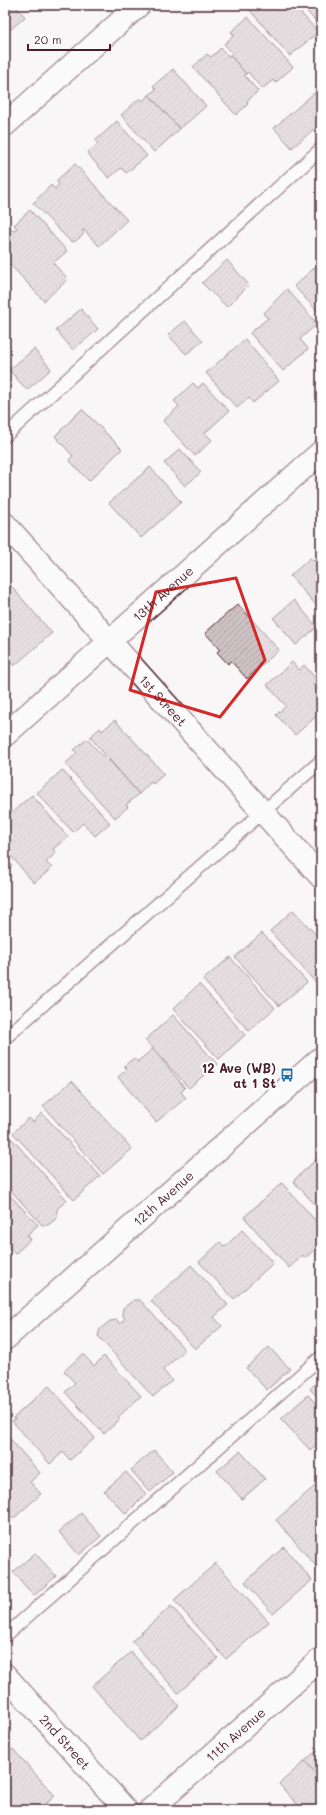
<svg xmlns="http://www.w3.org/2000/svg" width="326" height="1815" viewBox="0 0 326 1815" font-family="Mali,sans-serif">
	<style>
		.building { fill: url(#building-hatch); stroke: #4a1f2b }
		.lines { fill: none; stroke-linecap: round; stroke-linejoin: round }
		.lane-casing { stroke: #4a1f2b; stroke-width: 15 }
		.street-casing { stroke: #4a1f2b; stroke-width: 25 }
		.lane { stroke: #fff; stroke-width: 12 }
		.street { stroke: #fff; stroke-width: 22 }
		.marked { fill: none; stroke: #d62828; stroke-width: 3; stroke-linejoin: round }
		.labels { text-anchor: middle; stroke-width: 4; stroke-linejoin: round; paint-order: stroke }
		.street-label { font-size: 13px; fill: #4a1f2b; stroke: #fff }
		.poi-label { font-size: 13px; font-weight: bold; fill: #4a1f2b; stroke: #fff; text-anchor: end }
	</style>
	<defs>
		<pattern id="building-hatch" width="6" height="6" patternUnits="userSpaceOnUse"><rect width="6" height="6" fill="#cdc1c4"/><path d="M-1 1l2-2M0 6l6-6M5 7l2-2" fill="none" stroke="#b2a5a9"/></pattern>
	</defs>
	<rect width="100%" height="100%" fill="#f8f6f7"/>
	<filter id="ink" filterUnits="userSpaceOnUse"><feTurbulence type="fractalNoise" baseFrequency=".025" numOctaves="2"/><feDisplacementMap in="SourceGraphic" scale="8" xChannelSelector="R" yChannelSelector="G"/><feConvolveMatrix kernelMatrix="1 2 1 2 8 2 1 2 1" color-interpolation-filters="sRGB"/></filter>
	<g filter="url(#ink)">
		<g class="building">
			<path d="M5,5H15L25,17L5,34Z"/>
			<path d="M247,5H294L318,32L290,56L246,6Z"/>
			<path d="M301,5H321V27Z"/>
			<path d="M248,17L293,67L275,83L273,80L262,89L248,72L246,74L230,55L232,53L224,44L234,35L231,32Z"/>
			<path d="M221,48L228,56L230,55L246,74L244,75L258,91L247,101L248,104L236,115L193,67L207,54L211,57Z"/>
			<path d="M173,69L206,106L180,129L149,95L156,89L153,86Z"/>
			<path d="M314,93L321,101V123L292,148L274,128Z"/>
			<path d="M149,95L180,129L154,152L121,115L140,98L142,101Z"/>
			<path d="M117,121L147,156L126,173L121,168L109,178L87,153L98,144L95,141Z"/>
			<path d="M75,164L127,220L99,246L83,229V235L74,242L69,240L33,203L51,185L55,189L59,184L56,181Z"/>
			<path d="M30,210L67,251L53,263L68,279L44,301L5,259V231L9,227L13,231L17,228L14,225Z"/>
			<path d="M227,260L249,285L227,307L202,283Z"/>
			<path d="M321,262V315L294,286Z"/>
			<path d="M287,289L317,324L300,339L308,349L283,371L250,333L268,318L263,314Z"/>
			<path d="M81,309L98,329L73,350L56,330Z"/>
			<path d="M185,321L203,341L186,354L168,335Z"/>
			<path d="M245,339L279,381L253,403L249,398L237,408L206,373Z"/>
			<path d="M34,349L51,369L27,390L9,370Z"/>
			<path d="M193,383L198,388L203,383L229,411L205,433L212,440L195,456L163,421L179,406L174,401Z"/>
			<path d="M82,409L122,449L89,481L69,460L73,456L55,436Z"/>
			<path d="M180,449L201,472L185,486L164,463Z"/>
			<path d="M150,467L181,502L141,538L109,503Z"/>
			<path d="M321,554V600L316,605L290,576L310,558L314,561Z"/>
			<path d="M5,579L52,633L14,666L5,656Z"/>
			<path d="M294,600L317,627L296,645L273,618Z"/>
			<path d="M238,604L279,650L247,679L231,661L228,664L217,652L220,649L205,633Z"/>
			<path d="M292,662L299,670L304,665L318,681L313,685L321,694V712L295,735L276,715L286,706L267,685Z"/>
			<path d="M115,720L164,774L153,784L151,782L139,794L90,737L100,728L102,731Z"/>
			<path d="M87,739L108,762L109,760L139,794L126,805L128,807L115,818L65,764L77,753L74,750Z"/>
			<path d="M62,770L110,823L95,836L83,823L73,832L37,793Z"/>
			<path d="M32,795L68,837L53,849L56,853L46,862L52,868L34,883L5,849V818Z"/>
			<path d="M5,858L12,865L5,871Z"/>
			<path d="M293,910L321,940V982L318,985L270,931Z"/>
			<path d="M262,933L307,982L279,1006L235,957Z"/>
			<path d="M230,957L275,1008L249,1031L203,980Z"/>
			<path d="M199,984L245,1035L219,1059L173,1009Z"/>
			<path d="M173,1015L217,1064L189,1088L145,1040Z"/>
			<path d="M153,1049L185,1088L181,1092L186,1098L156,1122L118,1077L127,1069L124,1066L134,1058L137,1062Z"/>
			<path d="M72,1081L132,1149L103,1174L43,1106Z"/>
			<path d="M42,1113L100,1176L74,1200L13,1133L29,1118L33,1122Z"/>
			<path d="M12,1139L67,1200L57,1209V1218L48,1225H42L5,1184V1145Z"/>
			<path d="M321,1155V1211L293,1181Z"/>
			<path d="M282,1183L321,1227V1244L305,1258L303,1255L289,1268L244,1217Z"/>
			<path d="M5,1190L38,1225L27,1235L31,1239L15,1254L5,1243Z"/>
			<path d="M242,1230L273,1263L234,1299L199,1262L220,1242L225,1247Z"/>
			<path d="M191,1265L228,1305L214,1317L222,1326L195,1349L151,1301Z"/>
			<path d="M134,1300H140L185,1350L163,1370L172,1381L153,1397L98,1336L100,1329L110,1321L117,1320L120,1324L125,1318L122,1315L123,1308Z"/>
			<path d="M269,1347L290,1369L267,1390L246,1368Z"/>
			<path d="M83,1354L94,1366L104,1356L141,1396L118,1417L120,1419L104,1434L65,1392L75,1383L64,1371Z"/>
			<path d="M321,1378V1401L310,1389Z"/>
			<path d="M49,1386L95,1438L70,1460L63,1452L50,1464L12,1421L15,1419L13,1418Z"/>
			<path d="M308,1395L321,1409V1441L310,1450L281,1419Z"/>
			<path d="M5,1433L40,1473L30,1482L41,1494L13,1519L5,1510Z"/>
			<path d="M154,1450L173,1472L150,1492L131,1470Z"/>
			<path d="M240,1451L265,1479L242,1499L217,1471Z"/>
			<path d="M126,1472L146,1494L126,1514L104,1491Z"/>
			<path d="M315,1486L321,1493V1572L276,1520Z"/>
			<path d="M81,1513L101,1536L79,1555L59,1532Z"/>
			<path d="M284,1547L312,1580L273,1614L245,1582Z"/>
			<path d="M35,1553L56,1576L34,1596L13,1572Z"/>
			<path d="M216,1563L269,1622L226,1659L174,1600Z"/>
			<path d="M171,1606L218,1658L178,1693L132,1641Z"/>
			<path d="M131,1652L179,1706L140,1741L92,1686Z"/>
			<path d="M321,1747V1779L305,1761Z"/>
			<path d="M13,1749L55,1796L39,1810H5V1756Z"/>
			<path d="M305,1761L321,1779V1810H302L279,1784Z"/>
			<path d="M272,1803L278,1810H265Z"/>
		</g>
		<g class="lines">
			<g class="lane-casing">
				<g id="lane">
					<path d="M5,436L321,149"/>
					<path d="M5,1038L321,761"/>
					<path d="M5,1636L321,1357"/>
				</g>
			</g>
			<g class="street-casing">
				<g id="street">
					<path d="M5,125L139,5"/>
					<path id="s1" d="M5,524L321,877"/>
					<path id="s2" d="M5,735L321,452"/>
					<path id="s3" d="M5,1339L321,1058"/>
					<path id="s4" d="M5,1675L126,1810"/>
					<path id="s5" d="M150,1810L321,1659"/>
				</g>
			</g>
			<use href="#lane" class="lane"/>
			<use href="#street" class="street"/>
		</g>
	</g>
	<path d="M0 0H326V1815H0ZM236,578L265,660L220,717L130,690L156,592Z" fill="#f8f6f7" fill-opacity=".55" fill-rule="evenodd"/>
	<path class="marked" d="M236,578L265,660L220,717L130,690L156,592Z"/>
	<defs>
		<g id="bus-bare" transform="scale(1.08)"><path d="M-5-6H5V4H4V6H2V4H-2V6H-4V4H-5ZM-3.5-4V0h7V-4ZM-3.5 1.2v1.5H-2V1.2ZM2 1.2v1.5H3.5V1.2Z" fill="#1f6fb2" stroke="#fff" stroke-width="2.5" paint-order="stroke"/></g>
	</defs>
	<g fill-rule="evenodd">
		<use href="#bus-bare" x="287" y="1075"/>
	</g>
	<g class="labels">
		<g class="street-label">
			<text dy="5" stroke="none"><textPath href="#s2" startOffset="212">13th Avenue</textPath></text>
			<text dy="5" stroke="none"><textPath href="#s1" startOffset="237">1st Street</textPath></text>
			<text dy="5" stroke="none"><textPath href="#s3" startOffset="212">12th Avenue</textPath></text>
			<text dy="5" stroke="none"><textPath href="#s5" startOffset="114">11th Avenue</textPath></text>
			<text dy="5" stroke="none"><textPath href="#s4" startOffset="90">2nd Street</textPath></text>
		</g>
		<g class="poi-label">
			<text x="276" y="1073">12 Ave (WB)<tspan x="276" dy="15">at 1 St</tspan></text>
		</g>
	</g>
	<rect width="326" height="1815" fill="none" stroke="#fff" stroke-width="20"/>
	<rect x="10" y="10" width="306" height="1795" fill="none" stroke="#4a1f2b" stroke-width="1.5" filter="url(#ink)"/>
	<path d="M28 44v6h82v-6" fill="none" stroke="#4a1f2b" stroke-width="2"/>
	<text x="34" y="44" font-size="12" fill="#4a1f2b" stroke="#ffffff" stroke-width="3" paint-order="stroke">20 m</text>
</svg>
